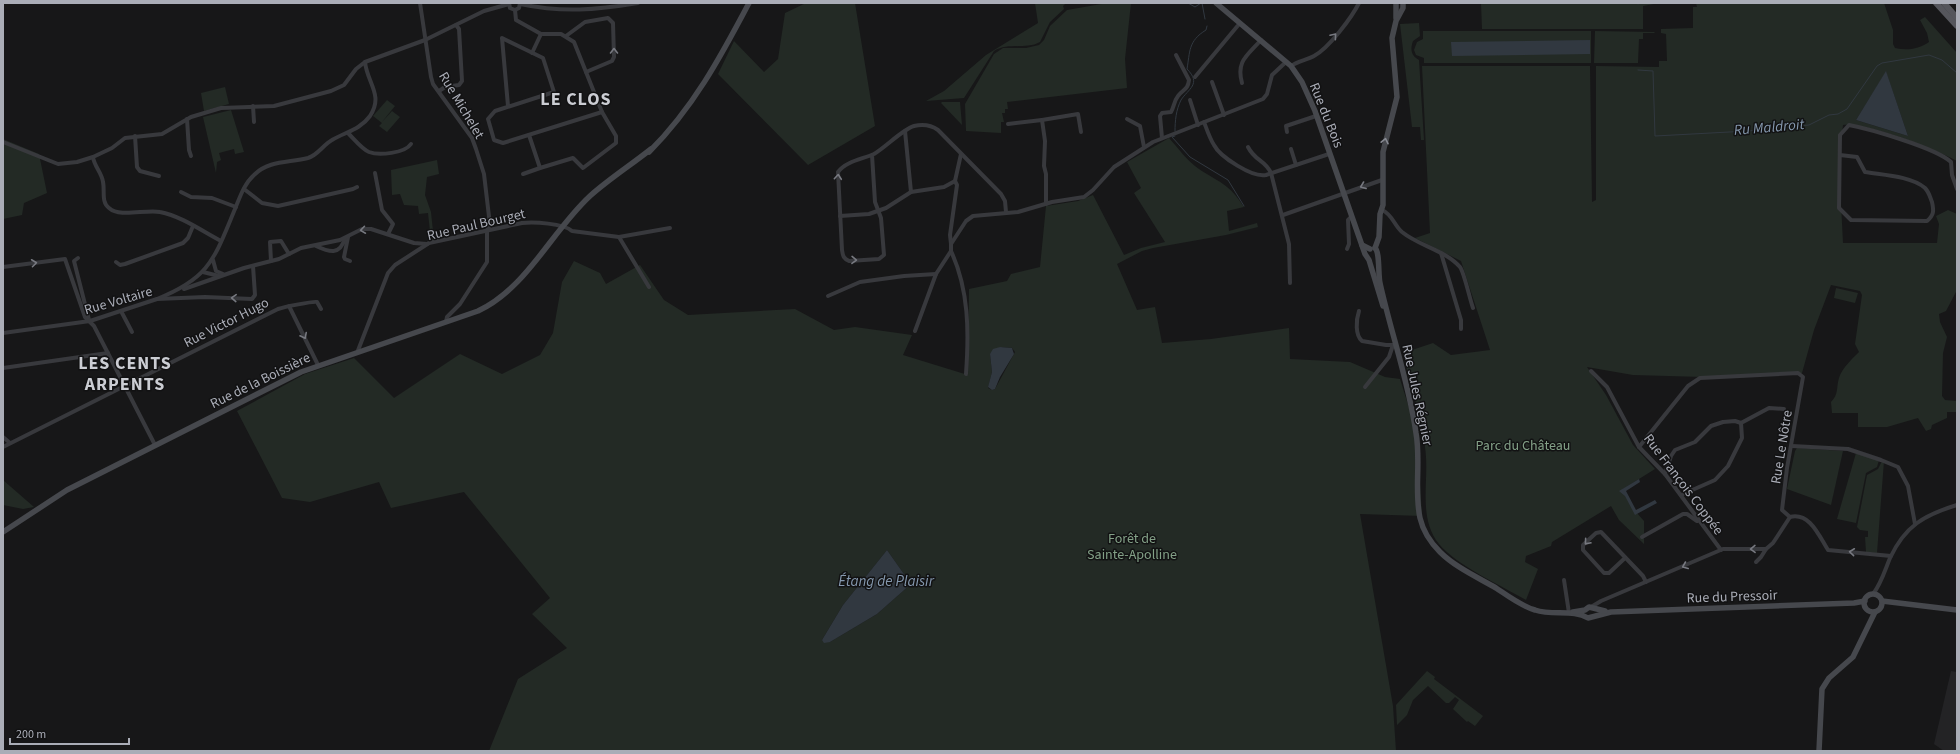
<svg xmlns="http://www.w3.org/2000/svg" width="1960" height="754" viewBox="0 0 1960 754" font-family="'Source Sans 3',sans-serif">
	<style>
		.built { fill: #232325 }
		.green { fill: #232a25; fill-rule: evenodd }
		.water { fill: #313840 }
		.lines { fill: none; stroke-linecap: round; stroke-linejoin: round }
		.stream { stroke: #313840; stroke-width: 1 }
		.street { stroke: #38393d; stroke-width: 4 }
		.secondary { stroke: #46484d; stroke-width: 5.5 }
		.primary { stroke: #55565c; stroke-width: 6 }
		.oneway { stroke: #777980 }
		.oneway2 { stroke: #878a92 }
		.labels { text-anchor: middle; stroke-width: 3; stroke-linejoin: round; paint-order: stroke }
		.street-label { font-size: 14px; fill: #aaadb7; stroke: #121213 }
		.park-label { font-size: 14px; fill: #83a087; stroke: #121213 }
		.water-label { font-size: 15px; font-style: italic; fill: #8598ae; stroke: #121213 }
		.district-label { font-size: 18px; font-weight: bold; letter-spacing: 1px; fill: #cbcdd3; stroke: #121213 }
	</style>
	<rect width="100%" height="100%" fill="#171718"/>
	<path class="built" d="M1951,671L1957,672V751H1944L1934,744Z"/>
	<g class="green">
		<path d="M806,3H855L875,126L808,165L718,74L734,41L764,72L778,59L785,13Z"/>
		<path d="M1035,3H1066L1063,6L1064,9L1050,22L1040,42C1026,50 1008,42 994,51L964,98L926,101L944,91L986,55L1038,23Z"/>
		<path d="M1107,3H1131L1125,59L1127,88L1007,102L1008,109H1005V113H1002L1004,122H1001V133L966,131L965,104L994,54L1003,48H1026L1039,45L1044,40L1050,26L1067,10Z"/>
		<path d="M1481,3H1654V4L1643,6V29H1482Z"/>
		<path d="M1696,3H1884L1893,30V44L1895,48C1907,51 1919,49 1929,42L1927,33L1920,20L1925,17L1957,53V161C1936,149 1865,122 1843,125L1839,164L1843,243H1937L1939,224L1936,216L1948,210L1957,214V290L1946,311L1939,314L1940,322L1947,337L1943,353L1942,396L1945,400L1957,401V412H1947V418L1932,425L1931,429L1926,431L1918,418L1887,427H1858V413H1832L1831,402C1839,394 1836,388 1839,378C1842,368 1852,359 1859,352L1855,344L1862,295L1860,291L1831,285L1814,330L1802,373L1703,377L1633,375L1587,367L1606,395L1633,445L1655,469L1623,489L1636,512L1644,521V544L1619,520L1611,506L1552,542L1551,546L1526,556L1525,562L1538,569L1526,600C1502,586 1456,565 1439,544C1417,517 1430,480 1425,447C1421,415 1410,384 1403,353L1433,343L1451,355L1490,350L1461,261L1415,238L1430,233L1422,66H1590L1592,202L1596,200V66L1659,67V61H1667L1666,34L1661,33V29L1693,28V7H1697ZM1886,72L1908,136L1856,120Z"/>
		<path d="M1419,23L1420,36L1413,41C1410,49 1411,56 1419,60L1424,140H1421L1420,127H1412L1400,24Z"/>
		<path d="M1423,31H1591V63H1424V58L1416,55L1414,50L1417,42L1423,39Z"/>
		<path d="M1595,31L1654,32L1655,33H1643V39H1639L1638,63H1594Z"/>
		<path d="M225,87L229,104L204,111L201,93Z"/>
		<path d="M387,100L395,106L382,122L392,111L400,117L387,132L379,126L382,123L373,116Z"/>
		<path d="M942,102H960L962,125L941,103Z"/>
		<path d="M231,110L244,152L235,154L234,149L219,153L221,160L217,162L216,173L203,117Z"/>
		<path d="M1169,138C1178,148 1188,162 1199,169C1222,184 1228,183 1244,207L1227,211L1229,231L1257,223L1258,227L1226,235L1153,248L1142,251L1117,264L1137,310L1155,307L1162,343L1211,339L1289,328L1290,359L1350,362L1385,377L1400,379L1417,433L1422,516L1360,514L1393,706L1396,751H489L518,679L567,648L532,614L550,598L464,492L391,508L379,482L310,502L282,498L237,411L305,374L354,358L394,398L460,354L502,374L540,355L553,333L562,282L574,261L600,273L606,284L640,265L664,300L688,315L795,309L834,330L855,327L912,335L903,355L968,375L969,289L1007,281L1011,274L1040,267L1046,206L1078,201L1093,195L1124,255L1141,248L1165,242L1134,193L1141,188L1127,162ZM1000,347L1012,348L1015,352L995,389L992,390L988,388L992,372L990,354ZM887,550L911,584L877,614L830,642L822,640L843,605Z"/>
		<path d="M3,139L39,154L47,193L24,203L22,215L3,219Z"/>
		<path d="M437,160L439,174L427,177L425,195L431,212L434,241H431L428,213L419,214L418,206L404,205L400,194L392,195L391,170Z"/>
		<path d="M1836,288L1858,293L1855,303L1834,298Z"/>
		<path d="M1797,448L1843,451L1831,505L1787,489L1795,451Z"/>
		<path d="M1856,453L1879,460L1877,467L1866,473L1856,523L1837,519Z"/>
		<path d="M1882,461H1884L1877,553L1866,552L1865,537H1868V531L1860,530L1857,527L1867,475L1878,469Z"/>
		<path d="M3,480L34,507L23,509L3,505Z"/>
		<path d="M1427,671L1435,677L1434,679L1483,716L1475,726L1468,721L1467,722L1453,709L1459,700L1455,697L1449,703H1446L1428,686L1413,700L1407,715L1397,725L1396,705Z"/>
	</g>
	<g class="water">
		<path d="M1590,40V54L1452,56L1451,42Z"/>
		<path d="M1886,71L1908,136L1856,120Z"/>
		<path d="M1000,347L1012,348L1014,354L1000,377L995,389L992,390L988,387L992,372L990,354L993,349Z"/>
		<path d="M1639,479L1640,482L1626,491L1636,510L1655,500L1657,503L1635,515L1625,496L1619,491Z"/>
		<path d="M887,550L911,584L877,614L830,642L824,643L822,640L843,605Z"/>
	</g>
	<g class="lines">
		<g class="stream">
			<path d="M1188,3L1195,7L1201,3"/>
			<path d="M1202,3L1205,19"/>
			<path d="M1638,3V4"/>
			<path d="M1638,70L1653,71L1655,136L1748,131L1809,125L1829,115L1838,114L1847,109L1877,66L1882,63L1929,55L1942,60L1957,73"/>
			<path d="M1175,131C1175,121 1176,110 1181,100C1188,89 1202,84 1187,69C1190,52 1188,41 1206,30L1207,26"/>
			<path d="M1175,136L1172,137L1190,157L1228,180L1244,206"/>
		</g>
		<g class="street">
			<path d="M420,3L431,77L433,84L472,138L476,149L484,174L490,225L487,230V262L460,304L447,317L446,322"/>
			<path d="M509,3L510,8L515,10L519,8L520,3"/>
			<path d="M520,4C563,13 596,10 638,3"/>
			<path d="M515,10L516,20L541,34H561L574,42L602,112L616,136V143L583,168L573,158L540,168L529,135"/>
			<path d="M566,36L585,22L608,18L613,23L614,57L612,61L586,72"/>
			<path d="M532,53L541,34"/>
			<path d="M1291,66C1298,61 1307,60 1314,56C1329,48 1352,17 1359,3"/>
			<path d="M1195,77L1240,23"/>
			<path d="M1212,82L1224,115"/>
			<path d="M1242,83C1236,61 1247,56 1261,40"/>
			<path d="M439,91L445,87L459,85L462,81L459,29L456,25"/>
			<path d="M1190,100L1198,125"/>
			<path d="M253,106L254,122"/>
			<path d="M508,106L502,38L543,58L554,92L495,111L488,119L494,140L503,143L602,112"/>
			<path d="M187,119L189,150L191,156"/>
			<path d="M1127,119L1140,126L1144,147"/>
			<path d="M1042,120L1078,114L1081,132"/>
			<path d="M1204,122C1207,130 1210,139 1214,145C1220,157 1253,178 1266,175L1329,154"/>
			<path d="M1008,124L1042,120L1045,141L1044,166L1046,174V204"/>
			<path d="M905,131L911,192"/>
			<path d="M1287,132L1286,126L1316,116"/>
			<path d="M348,133C354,139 362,149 369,152C379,156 405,153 411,144"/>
			<path d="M135,136L137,167L140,171L159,176"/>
			<path d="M1162,138L1160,116L1162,113L1171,112C1174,107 1174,101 1178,96C1183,89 1188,90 1189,80L1176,55"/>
			<path d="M3,142L58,164L77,162L93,157"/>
			<path d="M1248,147C1255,161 1265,160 1271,173L1289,244L1290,283"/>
			<path d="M1291,149L1296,165"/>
			<path d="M872,155L875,202L881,218L884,255L879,259L849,261C843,258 843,256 842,250L838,172C846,161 863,159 874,154C886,147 903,129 914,126C923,124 931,125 938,130L1001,194L1005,201L1006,212"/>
			<path d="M1840,155L1857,157L1865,172C1882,175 1911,176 1925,188C1929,192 1930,197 1932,202C1934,211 1934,215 1927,221L1851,220L1839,208L1840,135L1849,125C1870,129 1936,148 1951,162L1952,175L1957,189"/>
			<path d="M375,173L382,210L393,224L388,234"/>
			<path d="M523,174L540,168"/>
			<path d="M244,189L262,203L278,206L353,189L357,187"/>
			<path d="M181,192L191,197L212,198L236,207"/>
			<path d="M1382,210C1392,214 1394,225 1402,232C1419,246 1445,250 1460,267C1464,272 1470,300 1473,308"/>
			<path d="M1283,215L1382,180"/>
			<path d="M840,216L869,214L886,208L911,192L944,187L955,181"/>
			<path d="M348,237L344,257L345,259L350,261"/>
			<path d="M619,237L670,228"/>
			<path d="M221,241C202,231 181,216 160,212C146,209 120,218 109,208C101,202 105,191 103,182C102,173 94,166 93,157L112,148L125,138L162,134L191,117L221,108L274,106L331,91L344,85L356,69L365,62L425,40L484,11L509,4"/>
			<path d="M951,244L950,235L957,185L955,181L961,154"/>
			<path d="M316,246C329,252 340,256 345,238"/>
			<path d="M1347,249L1349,244L1348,220L1351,217"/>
			<path d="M951,251C969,290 969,332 966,374"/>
			<path d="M1441,253L1461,320V329"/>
			<path d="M78,258L74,261L89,320"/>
			<path d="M213,260L216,271L223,274"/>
			<path d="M271,261L270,242L281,241L289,254"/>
			<path d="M116,262L120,265L125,264L183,243L188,238L193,226"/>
			<path d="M3,267L65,259L85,317L94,326L155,445"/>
			<path d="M203,272L219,276"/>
			<path d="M184,289L244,268L279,259L301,248L340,240L362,229H371L414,243L427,244"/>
			<path d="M828,296L860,282L904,276L936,274"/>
			<path d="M157,299C210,278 214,259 235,209C240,197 244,184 254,175C269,160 289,163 308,158C318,155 323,145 332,140C345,132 360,130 370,116C384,95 367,83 365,62"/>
			<path d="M289,306L318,365"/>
			<path d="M121,311L132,332"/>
			<path d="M1359,311C1356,320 1355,335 1362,341L1386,345H1396"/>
			<path d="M915,331L936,274L951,251V244L966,221L973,216L1018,212L1052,202L1084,197L1093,190L1114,167L1153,142L1263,99L1267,94L1272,75L1286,62"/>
			<path d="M3,333L90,321L157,299L205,297L252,299L255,295L253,266"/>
			<path d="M357,353L388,273L395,265L429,243L522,223C534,222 563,223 572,231L619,237L649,287"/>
			<path d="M3,368L108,353"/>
			<path d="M1591,371L1607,387L1639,447L1665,474L1721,550"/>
			<path d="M1365,387L1389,357L1393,345"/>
			<path d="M3,437L10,443"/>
			<path d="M1792,446L1848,449L1881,460L1898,467L1908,486L1915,524"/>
			<path d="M3,447L278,309C284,307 313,301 317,302L321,309"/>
			<path d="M1639,447L1688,386L1700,378L1798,373L1803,377L1787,468L1782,510L1790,517"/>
			<path d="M1665,474L1671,456L1675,450L1695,442L1711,426L1723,422L1735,421L1741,423L1769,408L1784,409"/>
			<path d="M1681,495L1715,480L1728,466L1742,438L1741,423"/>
			<path d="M1642,537L1683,514H1687L1697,521"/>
			<path d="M1625,558L1609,573H1604L1583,550V545L1596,533L1601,532L1643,576L1646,582"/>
			<path d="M1756,562L1761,557L1766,549"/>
			<path d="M1564,580L1569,613"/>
			<path d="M1873,594C1881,584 1885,570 1890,558C1905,526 1924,515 1957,505"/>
			<path d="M1591,607L1601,601L1723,549H1766L1773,543L1790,517C1810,512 1819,536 1828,550L1891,556"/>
		</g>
		<g class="secondary">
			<path d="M1216,3L1291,66L1302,82L1315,111L1365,254L1369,260L1383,306"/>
			<path d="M1396,18V3"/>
			<path d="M649,152C693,108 720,58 749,3"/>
			<path d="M1362,245L1370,249"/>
			<path d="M1375,248C1380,252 1378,275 1380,283C1391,333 1409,383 1416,433C1421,461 1414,491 1420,518C1423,531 1431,543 1440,552C1455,567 1477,577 1496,588C1508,596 1521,606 1535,610C1553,616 1573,609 1588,618L1611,612L1854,603L1865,601"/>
			<path d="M1375,248L1379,237L1380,214L1383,205V152L1397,97L1392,38L1396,21L1403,8V3"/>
			<path d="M3,532L67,490L301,372L478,311C527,288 551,232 590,196C609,179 631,165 651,149"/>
			<circle cx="1873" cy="603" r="9"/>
			<path d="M1882,601L1957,610"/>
			<path d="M1573,612L1585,610L1589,607L1605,611"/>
			<path d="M1819,751L1822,689L1829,678L1853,657L1875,612"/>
		</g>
		<g class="primary">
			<path d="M1936,3L1957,26"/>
			<path d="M1944,3L1957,18"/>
		</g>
	</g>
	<defs><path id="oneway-chevron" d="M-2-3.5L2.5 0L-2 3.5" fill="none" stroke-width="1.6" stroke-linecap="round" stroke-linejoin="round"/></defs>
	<g class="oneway">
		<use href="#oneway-chevron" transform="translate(1334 36) rotate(-50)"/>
		<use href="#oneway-chevron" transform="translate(614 51) rotate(-90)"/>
		<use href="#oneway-chevron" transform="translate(838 177) rotate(-85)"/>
		<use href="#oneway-chevron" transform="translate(1363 186) rotate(159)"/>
		<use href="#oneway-chevron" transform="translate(363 230) rotate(172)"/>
		<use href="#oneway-chevron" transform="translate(854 260) rotate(1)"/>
		<use href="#oneway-chevron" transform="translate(34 263) rotate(-7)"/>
		<use href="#oneway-chevron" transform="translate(234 298) rotate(-177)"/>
		<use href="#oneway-chevron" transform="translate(304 336) rotate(63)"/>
		<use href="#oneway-chevron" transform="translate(1587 542) rotate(131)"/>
		<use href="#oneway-chevron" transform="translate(1753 549) rotate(179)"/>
		<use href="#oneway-chevron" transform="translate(1852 552) rotate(-174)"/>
		<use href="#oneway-chevron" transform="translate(1685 566) rotate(157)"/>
	</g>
	<use class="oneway2" href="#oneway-chevron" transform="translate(1385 141) rotate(-78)"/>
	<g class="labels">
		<g class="street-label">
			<text transform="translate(462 105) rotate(59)" y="5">Rue Michelet</text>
			<text transform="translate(1327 115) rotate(68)" y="5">Rue du Bois</text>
			<text transform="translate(476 224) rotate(-13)" y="5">Rue Paul Bourget</text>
			<text transform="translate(118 300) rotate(-16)" y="5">Rue Voltaire</text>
			<text transform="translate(226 322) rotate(-27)" y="5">Rue Victor Hugo</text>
			<text transform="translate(260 380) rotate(-26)" y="5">Rue de la Boissière</text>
			<text transform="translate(1418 395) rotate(78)" y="5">Rue Jules Régnier</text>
			<text transform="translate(1781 447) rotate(-81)" y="5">Rue Le Nôtre</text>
			<text transform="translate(1684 484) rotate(53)" y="5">Rue François Coppée</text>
			<text transform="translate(1732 596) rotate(-2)" y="5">Rue du Pressoir</text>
		</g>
		<g class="park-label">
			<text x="1523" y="450">Parc du Château</text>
			<text x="1132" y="543">Forêt de<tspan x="1132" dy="16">Sainte-Apolline</tspan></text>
		</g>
		<g class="water-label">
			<text transform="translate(1769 127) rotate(-5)" y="5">Ru Maldroit</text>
			<text x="886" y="586">Étang de Plaisir</text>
		</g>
		<g class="district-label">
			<text x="576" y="105">LE CLOS</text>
			<text x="125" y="369">LES CENTS<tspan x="125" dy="21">ARPENTS</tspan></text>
		</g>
	</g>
	<rect width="1960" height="754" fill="none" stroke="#aaadb7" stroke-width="8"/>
	<path d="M10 738v6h119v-6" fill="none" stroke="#aaadb7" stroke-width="2"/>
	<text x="16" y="738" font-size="12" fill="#aaadb7" stroke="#121213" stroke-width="3" paint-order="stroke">200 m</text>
</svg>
